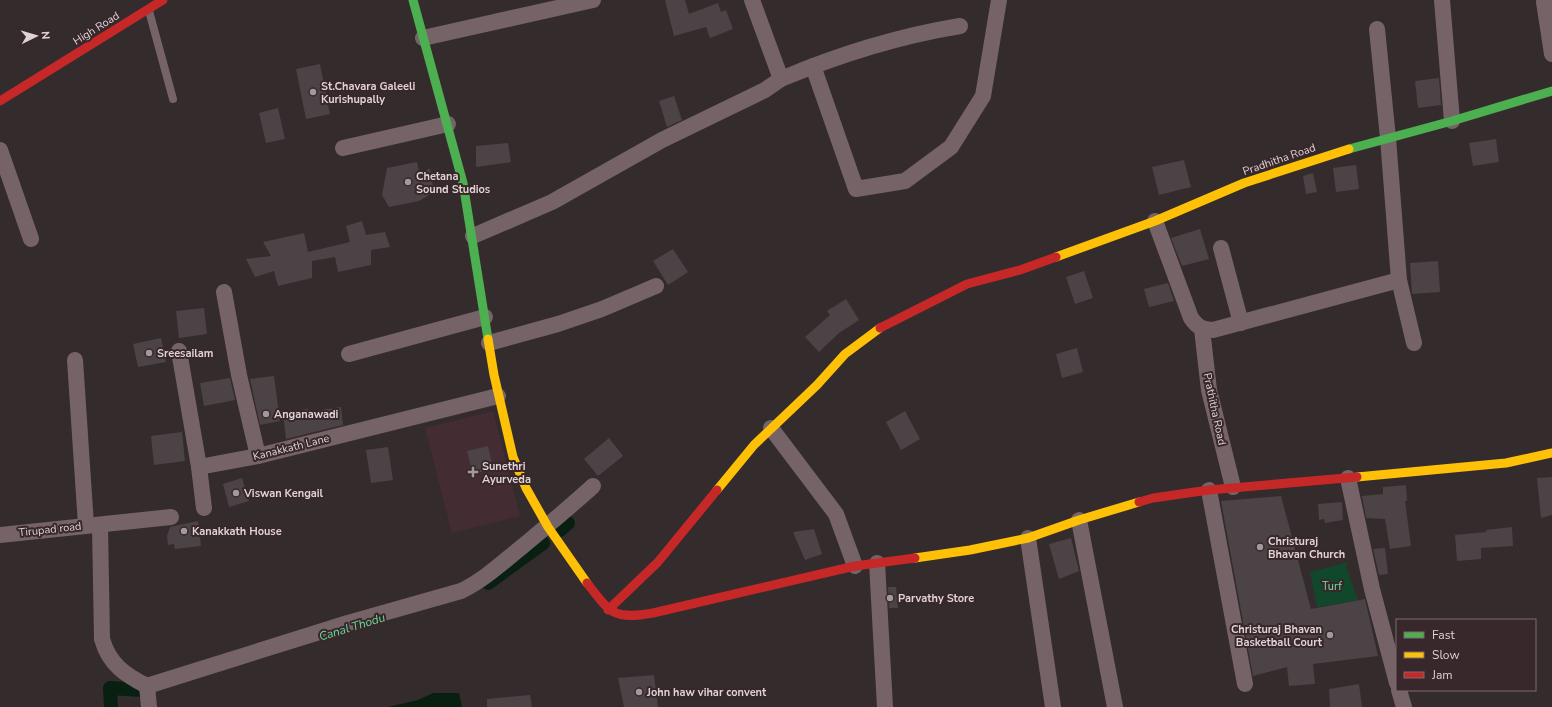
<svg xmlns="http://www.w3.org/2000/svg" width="1552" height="707" viewBox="0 0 1552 707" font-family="'Nunito Sans',sans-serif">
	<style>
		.built { fill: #432c32 }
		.green { fill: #11472b }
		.water { fill: #081f12 }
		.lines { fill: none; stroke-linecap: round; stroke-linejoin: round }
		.canal { stroke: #081f12; stroke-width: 14 }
		.building { fill: #4b4345 }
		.lane { stroke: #756368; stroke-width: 8 }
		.street { stroke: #756368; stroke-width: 16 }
		.fast { stroke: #4caf50; stroke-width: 9 }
		.slow { stroke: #ffc107; stroke-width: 9 }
		.jam { stroke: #c62828; stroke-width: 9 }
		.poi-dot { fill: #a3989b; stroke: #38272b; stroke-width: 1.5 }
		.labels { text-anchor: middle; stroke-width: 4; stroke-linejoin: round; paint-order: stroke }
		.street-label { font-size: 11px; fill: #dfd3d6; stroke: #38272b }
		.poi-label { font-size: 11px; font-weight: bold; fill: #dfd3d6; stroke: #38272b; text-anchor: start }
		.park-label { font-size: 11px; fill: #72e3a0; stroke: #38272b }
		.water-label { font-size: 12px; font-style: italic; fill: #69db98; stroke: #38272b }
	</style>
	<rect width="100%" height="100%" fill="#342b2d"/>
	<path class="built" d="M493,411L520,516L452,533L425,428Z"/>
	<path class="green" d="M1349,562L1346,567L1358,600L1317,607L1310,572Z"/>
	<path class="water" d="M433,693H459L462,707H388L418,700Z"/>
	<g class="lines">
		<g class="canal">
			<path d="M560,530L568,523"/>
			<path d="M488,583L543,543"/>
			<path d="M111,707L110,688L143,690"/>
		</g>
	</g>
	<g class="building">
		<path d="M665,0H685L689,14L718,3L721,12L726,10L733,29L710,38L706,27L674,36Z"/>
		<path d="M320,64L330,114L306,119L296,69Z"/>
		<path d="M1439,78L1441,105L1418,108L1415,81Z"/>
		<path d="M674,96L682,120L667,127L659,101Z"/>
		<path d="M278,108L285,139L266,143L259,113Z"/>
		<path d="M1496,139L1499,162L1473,166L1469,143Z"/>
		<path d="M508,143L511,162L476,167V146Z"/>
		<path d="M1184,160L1191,187L1159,195L1152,167Z"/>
		<path d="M417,162L419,172L430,169L434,192L419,201L389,207L382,195L387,168Z"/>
		<path d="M1356,165L1359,189L1336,192L1333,168Z"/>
		<path d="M1313,173L1317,192L1306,194L1303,176Z"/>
		<path d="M362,221L366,235L385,232L390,247L371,250V265L338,272L335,257L312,261V278L278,286L274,271L255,277L246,259L271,256L263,242L304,233L308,252L350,242L346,226Z"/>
		<path d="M1200,229L1209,259L1182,266L1171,238Z"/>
		<path d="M673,249L688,272L668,285L653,261Z"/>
		<path d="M1438,261L1440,292L1412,294L1410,263Z"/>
		<path d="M1084,271L1093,298L1075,304L1066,277Z"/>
		<path d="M1168,283L1174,301L1149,307L1144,289Z"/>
		<path d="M846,299L859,320L839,333L819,352L805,337L830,315L827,311Z"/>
		<path d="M204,308L207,334L179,338L176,311Z"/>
		<path d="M161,338L166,362L138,367L133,344Z"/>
		<path d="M1077,348L1083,372L1062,378L1056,354Z"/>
		<path d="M274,376L280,421L260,425L250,379Z"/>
		<path d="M230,378L235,400L204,406L200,383Z"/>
		<path d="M341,407L343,425L286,439L283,413L308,409V412Z"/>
		<path d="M905,411L920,439L901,450L886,422Z"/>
		<path d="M182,432L185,461L154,465L151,436Z"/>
		<path d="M609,438L623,456L598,476L584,459Z"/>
		<path d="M488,446L493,469L473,474L467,451Z"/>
		<path d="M388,447L393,480L371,483L366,450Z"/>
		<path d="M1552,477V515L1541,518L1537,478Z"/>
		<path d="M242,478L249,501L229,507L223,484Z"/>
		<path d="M1406,485L1407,501H1405L1411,546L1390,549L1385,519L1366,518L1362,496L1383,494V487Z"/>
		<path d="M1281,496L1311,609L1365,599L1378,656L1313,664L1315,684L1289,686L1287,667L1253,676L1221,501Z"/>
		<path d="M1342,502L1343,520L1325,523L1324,519L1319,520L1318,504Z"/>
		<path d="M198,521L201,546L175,549L174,544L168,545L167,536L170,527Z"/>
		<path d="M1512,527L1513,546L1481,548V559L1457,561L1455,535L1486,532V530Z"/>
		<path d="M814,529L822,554L805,560L793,532Z"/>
		<path d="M1071,538L1079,571L1059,579L1049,544Z"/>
		<path d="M1385,548L1388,574L1379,575L1373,549Z"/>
		<path d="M888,587H896L898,608H889Z"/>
		<path d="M654,675L658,707H624L618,678Z"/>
		<path d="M1359,684L1362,707H1330L1329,689Z"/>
		<path d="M530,695L532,707H487V699Z"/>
	</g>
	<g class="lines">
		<path class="lane" d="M149,11L173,99"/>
		<g class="street">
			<path d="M1442,0L1452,121"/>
			<path d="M1544,2L1552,54"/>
			<path d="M1377,29L1388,138L1399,280L1414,343"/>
			<path d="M423,38L593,0"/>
			<path d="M813,66L856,189L905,181L951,147L983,96L999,0"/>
			<path d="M781,79C838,55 899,36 960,26"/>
			<path d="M343,148L448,124"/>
			<path d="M0,150L31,239"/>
			<path d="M1155,221L1191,318C1197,327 1202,329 1213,330L1399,280"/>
			<path d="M473,236L552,202L662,140L765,90L781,79L752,0"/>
			<path d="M1221,248L1241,323"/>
			<path d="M224,292L239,375L258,456"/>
			<path d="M1202,329L1209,390L1233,487"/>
			<path d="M489,343L558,324L602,309L656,286"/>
			<path d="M179,351L199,467L204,508"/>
			<path d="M349,354L485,317"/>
			<path d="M75,360L86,525"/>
			<path d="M771,428L836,514L855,566"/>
			<path d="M199,467L258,456L498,396"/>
			<path d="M1348,478L1372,589L1397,683"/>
			<path d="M1209,490L1245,684"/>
			<path d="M1079,520L1115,707"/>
			<path d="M100,526L102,639C109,664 125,675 147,686L348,623L461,591C484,580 503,562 523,546C547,526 570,507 593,486"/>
			<path d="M0,535L171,517"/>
			<path d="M1028,538L1053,707"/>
			<path d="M877,563L885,707"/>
			<path d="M147,686L149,707"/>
			<path d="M1399,690L1404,707"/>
		</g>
		<g class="fast">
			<path d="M413,0L463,183L488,339"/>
			<path d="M1349,149L1452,121L1552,91"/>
		</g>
		<g class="slow">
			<path d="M1056,257L1155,221L1244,183L1349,149"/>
			<path d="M488,339L494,375L513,457L526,488L548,527L587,583"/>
			<path d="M1357,477L1506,463L1552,453"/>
			<path d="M717,490L754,445L817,385L845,354L880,328"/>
			<path d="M915,558L970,550L1028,538L1079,520L1139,502"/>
		</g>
		<g class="jam">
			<path d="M0,101L163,0"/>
			<path d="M880,328L967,284L1020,270L1056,257"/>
			<path d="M1139,502L1153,498L1209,490L1357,477"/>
			<path d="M587,583C611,613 612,620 653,613L855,566L915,558"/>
			<path d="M608,610L658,562L717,490"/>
		</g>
	</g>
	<g class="poi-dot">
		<circle cx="313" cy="92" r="4"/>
		<circle cx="408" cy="182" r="4"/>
		<circle cx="149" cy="353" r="4"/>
		<circle cx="266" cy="414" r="4"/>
		<path d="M471 466h4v4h4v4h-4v4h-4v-4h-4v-4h4z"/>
		<circle cx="236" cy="493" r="4"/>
		<circle cx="184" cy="531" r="4"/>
		<circle cx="1260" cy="547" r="4"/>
		<circle cx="890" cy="598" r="4"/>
		<circle cx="1330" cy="635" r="4"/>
		<circle cx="639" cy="692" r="4"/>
	</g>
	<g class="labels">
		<g class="street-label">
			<text transform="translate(96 28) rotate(-32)" y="4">High Road</text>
			<text transform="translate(1279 159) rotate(-19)" y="4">Pradhitha Road</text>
			<text transform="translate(1215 409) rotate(78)" y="4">Prathitha Road</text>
			<text transform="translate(291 447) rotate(-14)" y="4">Kanakkath Lane</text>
			<text transform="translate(50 529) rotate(-6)" y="4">Tirupad road</text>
		</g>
		<g class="poi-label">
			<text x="321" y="90">St.Chavara Galeeli<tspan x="321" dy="13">Kurishupally</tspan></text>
			<text x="416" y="180">Chetana<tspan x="416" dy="13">Sound Studios</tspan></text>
			<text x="157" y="357">Sreesailam</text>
			<text x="274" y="418">Anganawadi</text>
			<text x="482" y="470">Sunethri<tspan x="482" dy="13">Ayurveda</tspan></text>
			<text x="244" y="497">Viswan Kengail</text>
			<text x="192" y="535">Kanakkath House</text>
			<text x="1268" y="545">Christuraj<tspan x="1268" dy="13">Bhavan Church</tspan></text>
			<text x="898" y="602">Parvathy Store</text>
			<text x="1322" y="633" text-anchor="end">Christuraj Bhavan<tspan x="1322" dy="13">Basketball Court</tspan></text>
			<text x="647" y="696">John haw vihar convent</text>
		</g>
		<g class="park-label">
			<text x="1332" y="590">Turf</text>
		</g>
		<g class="water-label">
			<text transform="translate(352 627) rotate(-17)" y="4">Canal Thodu</text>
		</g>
	</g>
	<rect x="1396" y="619" width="140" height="72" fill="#38272b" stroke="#7b6c6f"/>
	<rect x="1404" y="632" width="20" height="6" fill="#4caf50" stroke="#7b6c6f"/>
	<text x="1432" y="639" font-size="12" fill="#dfd3d6">Fast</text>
	<rect x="1404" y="652" width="20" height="6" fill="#ffc107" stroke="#7b6c6f"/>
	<text x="1432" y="659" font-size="12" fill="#dfd3d6">Slow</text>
	<rect x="1404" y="672" width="20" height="6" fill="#c62828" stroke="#7b6c6f"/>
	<text x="1432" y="679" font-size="12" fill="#dfd3d6">Jam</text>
	<g transform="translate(36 36) rotate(85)" stroke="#38272b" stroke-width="3" paint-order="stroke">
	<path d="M0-3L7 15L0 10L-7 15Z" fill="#dfd3d6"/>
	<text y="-6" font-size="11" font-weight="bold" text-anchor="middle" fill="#dfd3d6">N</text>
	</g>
</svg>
